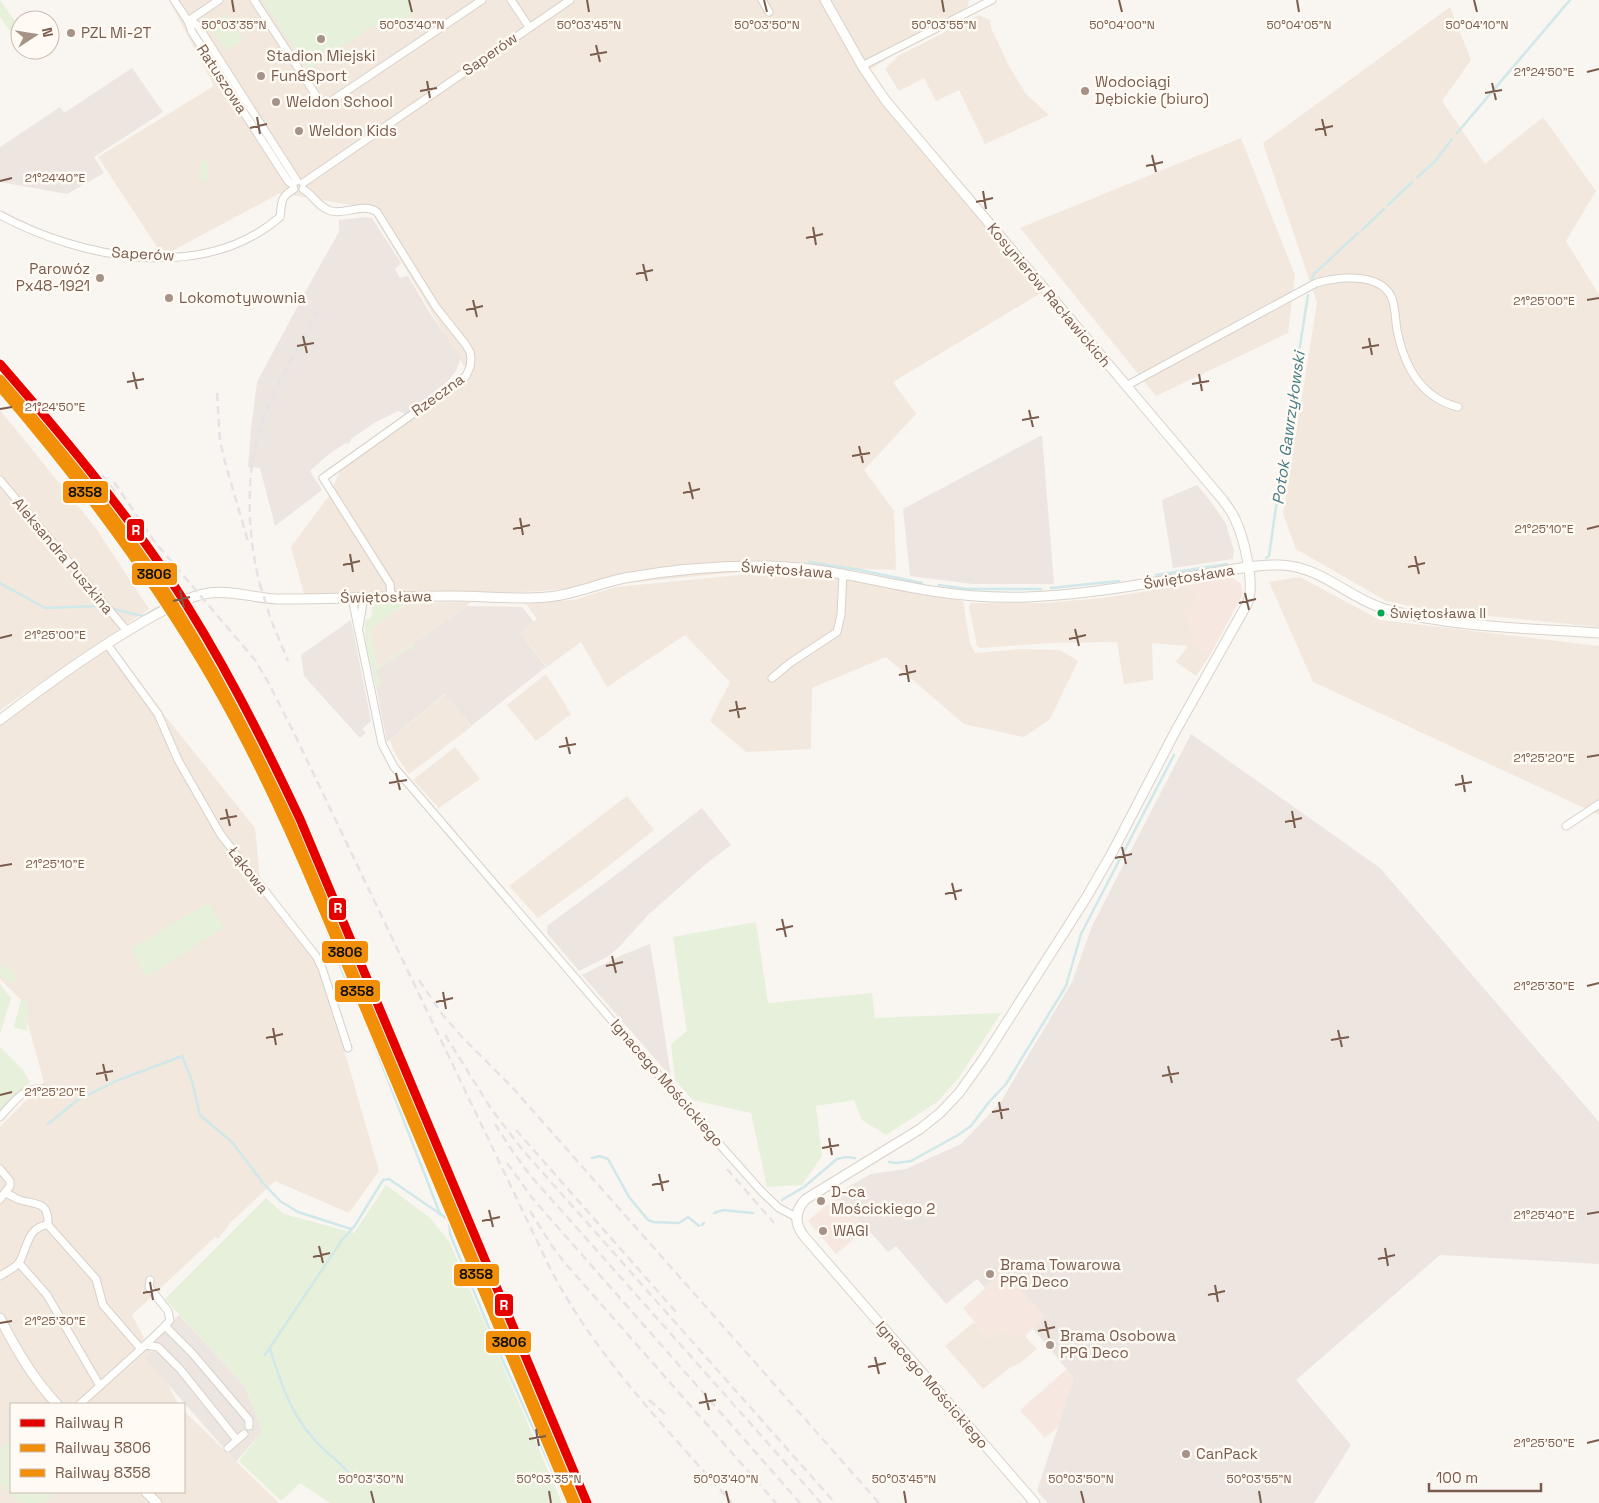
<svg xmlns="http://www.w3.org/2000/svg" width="1599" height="1503" viewBox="0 0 1599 1503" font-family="'Space Grotesk',sans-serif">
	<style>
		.residential { fill: #f2e8de }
		.commercial { fill: #f6e8e1 }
		.industrial { fill: #ede5e0 }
		.green { fill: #e7f0db }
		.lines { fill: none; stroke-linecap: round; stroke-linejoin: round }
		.stream { stroke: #d0e8ea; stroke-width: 2.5 }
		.street-casing { stroke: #d7d1cb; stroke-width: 9 }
		.secondary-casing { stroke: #d9d2cb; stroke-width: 11 }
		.street { stroke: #fefefd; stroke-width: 7 }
		.secondary { stroke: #fefefd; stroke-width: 9 }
		.rail { stroke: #e6e3e7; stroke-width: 2.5; stroke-dasharray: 8 5; stroke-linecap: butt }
		.rail-1-casing { stroke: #fffaf3; stroke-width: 12 }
		.rail-2-casing { stroke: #fffaf3; stroke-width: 12 }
		.rail-3-casing { stroke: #fffaf3; stroke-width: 12 }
		.rail-1 { stroke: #e50000; stroke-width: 9 }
		.rail-2 { stroke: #f28f08; stroke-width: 9 }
		.rail-3 { stroke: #f28f08; stroke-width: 9 }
		.ticks { fill: none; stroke: #7a5c4d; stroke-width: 2 }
		.poi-dot { fill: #a69286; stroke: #fffaf3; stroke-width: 2 }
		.bus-dot { fill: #00a651; stroke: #fffaf3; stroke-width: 2 }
		.labels { text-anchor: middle; stroke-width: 5; stroke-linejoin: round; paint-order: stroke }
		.bus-label { font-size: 14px; fill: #7a5c4d; stroke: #fffaf3; text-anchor: start }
		.poi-label { font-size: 15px; fill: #7a5c4d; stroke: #fffaf3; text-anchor: start }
		.street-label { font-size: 15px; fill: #7a5c4d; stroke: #fffaf3 }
		.water-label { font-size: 16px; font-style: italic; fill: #437c86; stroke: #fffaf3 }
		.ticks-label { font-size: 12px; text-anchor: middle; fill: #7a5c4d; stroke: #fffaf3; stroke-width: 5; stroke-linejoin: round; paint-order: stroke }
		.line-badge { stroke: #fffaf3; stroke-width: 2 }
		.badge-label { font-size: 14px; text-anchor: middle; font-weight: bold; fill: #fff }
		.pale-badge-label { font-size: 14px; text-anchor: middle; font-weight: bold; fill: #111 }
	</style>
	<rect width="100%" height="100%" fill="#f9f5f0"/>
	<g class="residential">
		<path d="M169,0H969L968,6L865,73L1046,290L893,382L916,414L864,470L894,511L896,570L792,567L541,591L306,601L291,547L328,497L341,469L470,376L369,208L280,193L163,256L98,157L214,86Z"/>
		<path d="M1450,7L1471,60L1442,101L1485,164L1543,117L1596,191L1566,241L1599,295V627L1429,610L1386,601L1296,549L1283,514L1317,303L1263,143Z"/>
		<path d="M979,15L990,20L991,28L1009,66L1025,93L1049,115L985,144L959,90L936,101L924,78L899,91L885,69L898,56Z"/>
		<path d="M1241,138L1295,275L1288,333L1156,396L1020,228Z"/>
		<path d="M0,410L95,527L149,609L0,710Z"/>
		<path d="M770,572L807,574L846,579L963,601L970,643L975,653L1020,649L1060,650L1078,661L1050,719L1024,737L964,724L886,657L812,688L811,749L746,752L710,721L730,682L685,635L607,687L581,642L547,667L520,633L537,619L526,604L574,600L616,587Z"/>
		<path d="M1300,577L1380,620L1599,646V815L1313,682L1269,582Z"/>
		<path d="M1187,585L1191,594L1198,593L1199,602L1190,611L1192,642L1210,655L1196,676L1176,662L1188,646L1152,643L1153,680L1124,684L1117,642L1048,643L981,648L977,646L969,606L971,603H1044L1102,598Z"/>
		<path d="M470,602L467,606L377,669L370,630L407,603Z"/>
		<path d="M109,646L255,828L261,890L316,961L339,1032L379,1171L349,1213L275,1181L230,1223L218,1239L215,1237L132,1315L178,1404H11V1492H184V1411L279,1503H0V1127L44,1082L21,1000L0,979V724Z"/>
		<path d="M546,674L571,714L536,741L507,705Z"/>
		<path d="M446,694L471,727L409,774L395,754L390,740Z"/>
		<path d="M455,747L480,779L439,808L413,780Z"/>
		<path d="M627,796L654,830L592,879L538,918L509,886Z"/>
		<path d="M974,1322L988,1338L998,1331L1016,1333L1025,1336L1037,1349L1019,1364L1011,1367L983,1389L945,1346Z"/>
	</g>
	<g class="commercial">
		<path d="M1231,577L1241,584L1243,594L1210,655L1192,642L1186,611L1190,610L1189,603L1199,601L1198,593L1191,594L1187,585Z"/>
		<path d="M838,1196L867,1228L836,1254L808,1221Z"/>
		<path d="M998,1277L1014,1280L1046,1317L1025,1336L998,1331L988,1338L963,1308Z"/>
		<path d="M1067,1369L1074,1378L1058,1427L1045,1438L1020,1410Z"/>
	</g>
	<g class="industrial">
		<path d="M132,68L163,112L94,157L104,173L67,194L0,182V147L60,107L64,113Z"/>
		<path d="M366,217L372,218L401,263L395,269L400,278L408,276L428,310L461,358L456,371L446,383L405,414L398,411L374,423L351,439V441L348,444L346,443L329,454L310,471L322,490L275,526L260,468L248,467L251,429L257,382L308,287L339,232V220Z"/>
		<path d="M1042,435L1054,584H973L910,576L903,509Z"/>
		<path d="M1197,485L1211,502L1226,524L1234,551L1233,559L1173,568L1162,500Z"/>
		<path d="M467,606L522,607L534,622L520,633L546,667L471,726L445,694L387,742L373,672Z"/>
		<path d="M351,620L371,721L362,729L366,733L360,738L304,676L301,655Z"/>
		<path d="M1191,734L1380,868L1599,1122V1264L1440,1255L1296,1380L1351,1445L1314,1503H1048L1037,1491L1074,1378L1033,1329L1045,1317L1014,1281L1006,1286L998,1277L985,1288L977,1279L946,1304L896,1246L888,1252L838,1196L848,1187L871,1174L906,1169L961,1144L1000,1103L1072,982L1092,926Z"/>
		<path d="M702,808L731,845L707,863L649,914L619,947L607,957L579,971L547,933V926L617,874Z"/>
		<path d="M650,944L659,998L671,1077L582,975L622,955Z"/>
		<path d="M179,1315L245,1386L262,1431L236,1462L145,1358L157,1347L153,1342Z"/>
	</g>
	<g class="green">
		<path d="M0,0L20,28V33L14,37L0,17Z"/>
		<path d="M262,0H412L410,2L416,11L381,34L374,25L309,70Z"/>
		<path d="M226,14L243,40L226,51L209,25Z"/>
		<path d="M201,160L206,161L209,167L207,181L198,179Z"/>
		<path d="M382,600H412V603H407L370,630L377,669L412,644L416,650L415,651L411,647L376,672L381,683L378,687H376C372,666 363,641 365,620L370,618L372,614L371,605Z"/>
		<path d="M209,902L224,928L146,977L131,949Z"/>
		<path d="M756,922L768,1003L872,993L875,1018L1001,1013L958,1079L937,1102L886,1135L862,1120L854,1100L816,1106L822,1156L802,1185L767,1187L751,1113L693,1100L675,1080L671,1044L687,1031L673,937Z"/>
		<path d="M1,963L18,976L12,984L0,976Z"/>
		<path d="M0,984L11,998L0,1034Z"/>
		<path d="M21,1000H27V1031L14,1027Z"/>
		<path d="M0,1047L23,1070L30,1082L24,1089L23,1088L0,1114Z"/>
		<path d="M386,1185L430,1218L449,1241L562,1503H330L300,1483L281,1501L239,1461L262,1431L245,1386L165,1299L266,1198L284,1214L354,1233Z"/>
		<path d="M9,1441L11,1443V1492H57L45,1503H19L0,1483V1449Z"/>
	</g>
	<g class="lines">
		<g class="stream">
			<path d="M1457,133L1570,0"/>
			<path d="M1417,178L1436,160L1452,139"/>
			<path d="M1388,205L1412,182"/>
			<path d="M1362,230L1384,209"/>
			<path d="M1312,279L1314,274L1358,233"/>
			<path d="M1266,558L1269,556L1289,415L1308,295"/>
			<path d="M809,562L860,570L922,583"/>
			<path d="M1156,575L1227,564"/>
			<path d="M0,583L45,608L98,606"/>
			<path d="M939,585L968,589H1041"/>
			<path d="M1051,588L1119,581"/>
			<path d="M113,609L143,616L163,605"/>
			<path d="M247,752L271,803"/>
			<path d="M273,807L307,879L350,991L360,1009"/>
			<path d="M362,1013L440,1214"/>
			<path d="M48,1124L76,1101L116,1081L182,1056L192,1081L200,1115L232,1142L263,1183L280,1201L298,1212L351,1229L354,1227L383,1180L389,1179L449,1220L452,1219"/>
			<path d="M592,1158L600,1156L608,1159L629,1197L648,1220L653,1222L679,1223L688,1217L699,1226"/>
			<path d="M889,1162L896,1163L911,1161L958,1135L971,1126L989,1102L1006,1084L1066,986L1081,934L1174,755"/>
			<path d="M782,1200L804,1187L837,1159L846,1157L855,1158"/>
			<path d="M714,1213L723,1210L753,1213"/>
			<path d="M449,1220L450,1234L499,1352L567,1503"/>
			<path d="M702,1225L704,1223"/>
			<path d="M270,1349C280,1380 290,1412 312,1437C322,1450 337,1459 348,1472"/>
			<path d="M265,1355L342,1240L352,1229"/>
		</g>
		<g class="street-casing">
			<g id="street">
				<path d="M174,0L188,21L192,32L288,181L293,185"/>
				<path d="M254,0L321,103L327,104L482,0"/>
				<path d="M511,0L529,27"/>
				<path d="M762,0L769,12"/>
				<path d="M188,21L193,22L198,26L297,181"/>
				<path d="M188,21L219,0"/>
				<path d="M862,66L992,0"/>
				<path d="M303,183L570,0"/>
				<path d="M303,189C313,195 319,208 331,211C346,215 363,202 377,212L436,307L466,345L470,352L471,359L470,367L466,376L323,478L390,584L391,596"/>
				<path d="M0,215C82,259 203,283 280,217C282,202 280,197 294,189"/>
				<path d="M1126,386L1316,283C1338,277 1378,272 1391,296C1396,307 1395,319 1397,330C1404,365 1421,398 1458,407"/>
				<path d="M0,480L127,631"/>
				<path d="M352,598L382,744L394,767L681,1101L762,1192L779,1208L796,1217"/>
				<path d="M359,627L364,597"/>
				<path d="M107,644L158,714L178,760L221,835L316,956L322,968L348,1048"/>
				<path d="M772,678L790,663L837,632L841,615L843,573"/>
				<path d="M1566,826L1599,804"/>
				<path d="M0,1117C18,1097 25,1083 55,1091"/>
				<path d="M0,1169L10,1181V1186L0,1199"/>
				<path d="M6,1193C10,1195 15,1198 20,1200C38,1205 49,1202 48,1225"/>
				<path d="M19,1263L47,1295L100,1386"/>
				<path d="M0,1276C6,1272 16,1268 20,1261C27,1248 28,1226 48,1225L96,1279L103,1305L141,1349L80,1404"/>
				<path d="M165,1326L192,1353L249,1420V1426"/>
				<path d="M145,1345L158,1347L180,1369L237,1440L228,1448"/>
				<path d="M143,1347L165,1326L170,1320L168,1311L149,1287L150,1280"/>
				<path d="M237,1440L244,1434"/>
			</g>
		</g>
		<g class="secondary-casing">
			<g id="secondary">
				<path d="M825,0L864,69L886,101L1222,499C1227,506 1232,512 1235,519C1244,538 1256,586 1247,604L1175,732L1112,853L1086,898L984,1058L959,1093L940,1113L920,1129L806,1199C795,1210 794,1222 803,1235L1035,1503"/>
				<path d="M0,720C47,684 95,649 146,620C166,609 185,597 209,593C231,590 254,598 277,599C335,599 394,596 452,596C484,596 515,600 547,597C574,595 599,583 625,578C668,570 716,566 759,566C818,565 875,582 932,591C964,596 995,598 1027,597C1085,595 1142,584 1200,575C1227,571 1254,564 1280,565C1321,566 1348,598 1385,609C1454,628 1528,628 1599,633"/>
				<path d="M0,1318C16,1349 33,1379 57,1404"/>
				<path d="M146,1492L157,1503"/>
			</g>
		</g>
		<use href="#street" class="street"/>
		<use href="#secondary" class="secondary"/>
		<g class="rail">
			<path d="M217,393L220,441L225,462L249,545"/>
			<path d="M102,475L116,493"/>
			<path d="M114,482L154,541L255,660L267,680L294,733L550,1268C595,1356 667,1429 732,1503"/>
			<path d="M260,584L271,620L288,661"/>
			<path d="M261,589C247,536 244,472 263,420C277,382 299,346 318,311"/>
			<path d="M419,980L442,1014L462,1037L512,1087L879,1503"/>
			<path d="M445,1035L492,1110L521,1148L835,1503"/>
			<path d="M495,1124L513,1152L529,1174L821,1503"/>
			<path d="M516,1130L676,1312"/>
			<path d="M507,1163L533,1199L800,1503"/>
			<path d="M727,1169L774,1223"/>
			<path d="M530,1211L552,1246L564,1262L776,1503"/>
			<path d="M649,1400L665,1414"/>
		</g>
		<g class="rail-1-casing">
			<path id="rail-1" d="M0,364C60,433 119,503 170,579C220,655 261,736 300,819L587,1503"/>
		</g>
		<g class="rail-2-casing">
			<path id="rail-2" d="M0,379C57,445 113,512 161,584C211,660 252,741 291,823L576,1503"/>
		</g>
		<g class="rail-3-casing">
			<path id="rail-3" d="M0,387C79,479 152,575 213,681C254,752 288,826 320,902L572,1503"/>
		</g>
		<use href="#rail-1" class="rail-1"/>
		<use href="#rail-2" class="rail-2"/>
		<use href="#rail-3" class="rail-3"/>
	</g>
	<path class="ticks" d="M232,0L234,12M409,0L412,12M587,0L589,12M764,0L767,12M942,0L944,12M1119,0L1122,12M1297,0L1299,12M1474,0L1477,12M596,45L600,62M590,55L607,52M1587,72L1599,69M427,81L430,98M1492,83L1496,100M420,91L437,88M1485,93L1502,90M257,117L260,134M1322,119L1326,136M250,128L267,124M1315,130L1333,126M1152,155L1156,172M1146,166L1163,162M0,181L12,178M983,191L986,209M976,202L993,198M813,227L816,245M806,238L823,234M643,264L647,281M636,274L653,270M473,300L477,317M1587,300L1599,298M466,310L483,306M303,336L307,353M1369,338L1372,355M297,346L314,343M1362,348L1379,345M133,372L137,389M1199,374L1202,391M127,382L144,379M1192,384L1209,381M0,409L12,407M1029,410L1033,427M1022,420L1039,417M859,446L863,463M852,456L870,453M689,482L693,499M683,493L700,489M520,518L523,535M513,529L530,525M1587,529L1599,526M350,554L353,572M1415,556L1419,574M343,565L360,561M1408,567L1425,563M180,590L184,608M1245,593L1249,610M173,601L190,597M1239,603L1256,599M1075,629L1079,646M0,638L12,635M1069,639L1086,635M906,665L909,682M899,675L916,671M736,701L739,718M729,711L746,708M566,737L570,754M559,747L576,744M1587,757L1599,755M396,773L400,790M1462,775L1465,792M389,783L407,780M1455,785L1472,782M226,809L230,826M1292,811L1295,828M220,819L237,816M1285,822L1302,818M1122,847L1126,864M1115,858L1132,854M0,866L12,864M952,883L956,900M945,894L962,890M782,919L786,937M776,930L793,926M612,956L616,973M606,966L623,962M1587,986L1599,983M443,992L446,1009M436,1002L453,998M273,1028L276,1045M1338,1030L1342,1047M266,1038L283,1034M1331,1040L1349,1037M103,1064L107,1081M1168,1066L1172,1083M96,1074L113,1071M1162,1076L1179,1073M0,1095L12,1092M999,1102L1002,1119M992,1112L1009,1109M829,1138L832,1155M822,1148L839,1145M659,1174L663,1191M652,1185L669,1181M489,1210L493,1227M1587,1214L1599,1212M482,1221L500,1217M319,1246L323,1263M1385,1248L1388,1266M313,1257L330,1253M1378,1259L1395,1255M150,1282L153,1300M1215,1285L1218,1302M143,1293L160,1289M1208,1295L1225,1291M1045,1321L1049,1338M0,1323L12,1321M1038,1331L1055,1327M875,1357L879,1374M868,1367L886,1363M705,1393L709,1410M699,1403L716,1400M536,1429L539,1446M529,1439L546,1436M1587,1443L1599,1440M371,1491L374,1503M549,1491L551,1503M726,1491L729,1503M904,1491L906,1503M1081,1491L1084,1503M1259,1491L1261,1503"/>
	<g class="poi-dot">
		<circle cx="71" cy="33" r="5"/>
		<circle cx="321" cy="39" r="5"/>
		<circle cx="261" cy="76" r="5"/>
		<circle cx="1085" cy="91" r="5"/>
		<circle cx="276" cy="102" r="5"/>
		<circle cx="299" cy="131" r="5"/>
		<circle cx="100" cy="278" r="5"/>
		<circle cx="169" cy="298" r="5"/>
		<circle cx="821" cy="1201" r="5"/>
		<circle cx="823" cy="1231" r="5"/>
		<circle cx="990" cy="1274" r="5"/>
		<circle cx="1050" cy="1345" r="5"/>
		<circle cx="1186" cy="1454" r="5"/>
	</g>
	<circle class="bus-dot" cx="1381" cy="613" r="4.5"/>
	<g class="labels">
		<g class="bus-label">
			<text x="1390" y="618">Świętosława II</text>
		</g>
		<g class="poi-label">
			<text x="81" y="38">PZL Mi-2T</text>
			<text x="321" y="61" text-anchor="middle">Stadion Miejski</text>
			<text x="271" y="81">Fun&amp;Sport</text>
			<text x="1095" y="87">Wodociągi<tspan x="1095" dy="17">Dębickie (biuro)</tspan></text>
			<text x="286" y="107">Weldon School</text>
			<text x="309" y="136">Weldon Kids</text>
			<text x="90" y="274" text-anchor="end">Parowóz<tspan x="90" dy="17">Px48-1921</tspan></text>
			<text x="179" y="303">Lokomotywownia</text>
			<text x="831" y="1197">D-ca<tspan x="831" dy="17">Mościckiego 2</tspan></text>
			<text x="833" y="1236">WAGI</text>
			<text x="1000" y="1270">Brama Towarowa<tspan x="1000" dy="17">PPG Deco</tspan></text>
			<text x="1060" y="1341">Brama Osobowa<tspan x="1060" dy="17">PPG Deco</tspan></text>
			<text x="1196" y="1459">CanPack</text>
		</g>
		<g class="street-label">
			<text transform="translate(490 54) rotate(-35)" y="5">Saperów</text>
			<text transform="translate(222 79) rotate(57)" y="5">Ratuszowa</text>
			<text transform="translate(143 254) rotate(3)" y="5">Saperów</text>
			<text transform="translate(1049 295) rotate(50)" y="5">Kosynierów Racławickich</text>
			<text transform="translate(438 395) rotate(-36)" y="5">Rzeczna</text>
			<text transform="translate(63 556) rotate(50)" y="5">Aleksandra Puszkina</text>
			<text transform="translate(787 570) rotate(4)" y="5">Świętosława</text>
			<text transform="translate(1189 577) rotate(-9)" y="5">Świętosława</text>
			<text transform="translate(386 597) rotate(-1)" y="5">Świętosława</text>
			<text transform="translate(248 870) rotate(52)" y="5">Łąkowa</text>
			<text transform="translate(667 1083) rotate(49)" y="5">Ignacego Mościckiego</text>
			<text transform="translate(932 1385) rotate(49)" y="5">Ignacego Mościckiego</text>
		</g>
		<g class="water-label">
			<text transform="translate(1288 428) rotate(-82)" y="6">Potok Gawrzyłowski</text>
		</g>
	</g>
	<g class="ticks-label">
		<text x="234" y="29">50°03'35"N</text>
		<text x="412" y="29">50°03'40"N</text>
		<text x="589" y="29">50°03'45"N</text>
		<text x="767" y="29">50°03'50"N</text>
		<text x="944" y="29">50°03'55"N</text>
		<text x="1122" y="29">50°04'00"N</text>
		<text x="1299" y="29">50°04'05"N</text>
		<text x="1477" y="29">50°04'10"N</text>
		<text x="1544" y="76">21°24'50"E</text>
		<text x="55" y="182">21°24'40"E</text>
		<text x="1544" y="305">21°25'00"E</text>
		<text x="55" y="411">21°24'50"E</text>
		<text x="1544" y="533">21°25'10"E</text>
		<text x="55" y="639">21°25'00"E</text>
		<text x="1544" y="762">21°25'20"E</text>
		<text x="55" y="868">21°25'10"E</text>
		<text x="1544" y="990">21°25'30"E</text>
		<text x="55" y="1096">21°25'20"E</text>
		<text x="1544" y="1219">21°25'40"E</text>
		<text x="55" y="1325">21°25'30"E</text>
		<text x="1544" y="1447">21°25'50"E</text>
		<text x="371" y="1483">50°03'30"N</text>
		<text x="549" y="1483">50°03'35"N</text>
		<text x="726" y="1483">50°03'40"N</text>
		<text x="904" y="1483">50°03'45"N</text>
		<text x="1081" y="1483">50°03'50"N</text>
		<text x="1259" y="1483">50°03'55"N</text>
	</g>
	<g class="line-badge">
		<rect x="62" y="480" width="47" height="24" rx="5" fill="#f28f08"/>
		<rect x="126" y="518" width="19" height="24" rx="5" fill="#e50000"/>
		<rect x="131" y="562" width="47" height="24" rx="5" fill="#f28f08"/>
		<rect x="328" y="897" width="19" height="24" rx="5" fill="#e50000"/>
		<rect x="321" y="940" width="48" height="24" rx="5" fill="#f28f08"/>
		<rect x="334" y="979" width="47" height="24" rx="5" fill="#f28f08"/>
		<rect x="453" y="1263" width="47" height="24" rx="5" fill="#f28f08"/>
		<rect x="494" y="1293" width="20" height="24" rx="5" fill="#e50000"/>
		<rect x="485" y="1330" width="47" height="24" rx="5" fill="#f28f08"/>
	</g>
	<g class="badge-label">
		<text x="136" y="535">R</text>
		<text x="338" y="913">R</text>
		<text x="504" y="1310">R</text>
	</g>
	<g class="pale-badge-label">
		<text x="85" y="497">8358</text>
		<text x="154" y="579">3806</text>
		<text x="345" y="957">3806</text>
		<text x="357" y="996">8358</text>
		<text x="476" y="1279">8358</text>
		<text x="509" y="1347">3806</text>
	</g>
	<rect x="10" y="1403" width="175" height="90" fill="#fffaf3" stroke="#cabbb1"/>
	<rect x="20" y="1419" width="25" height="8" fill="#e50000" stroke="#cabbb1"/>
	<text x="55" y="1428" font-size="15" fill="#7a5c4d">Railway R</text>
	<rect x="20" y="1444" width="25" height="8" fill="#f28f08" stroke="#cabbb1"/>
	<text x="55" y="1453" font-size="15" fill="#7a5c4d">Railway 3806</text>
	<rect x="20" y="1469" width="25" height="8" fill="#f28f08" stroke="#cabbb1"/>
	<text x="55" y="1478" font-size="15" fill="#7a5c4d">Railway 8358</text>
	<g transform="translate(35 35) rotate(78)"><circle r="24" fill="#fffaf3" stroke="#cabbb1"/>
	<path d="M0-4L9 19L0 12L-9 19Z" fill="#a69286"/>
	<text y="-8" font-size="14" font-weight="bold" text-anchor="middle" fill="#7a5c4d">N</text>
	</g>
	<path d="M1429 1483v8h112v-8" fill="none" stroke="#7a5c4d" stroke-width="2.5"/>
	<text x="1436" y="1483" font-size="15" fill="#7a5c4d" stroke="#fffaf3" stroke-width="4" paint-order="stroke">100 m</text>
</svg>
